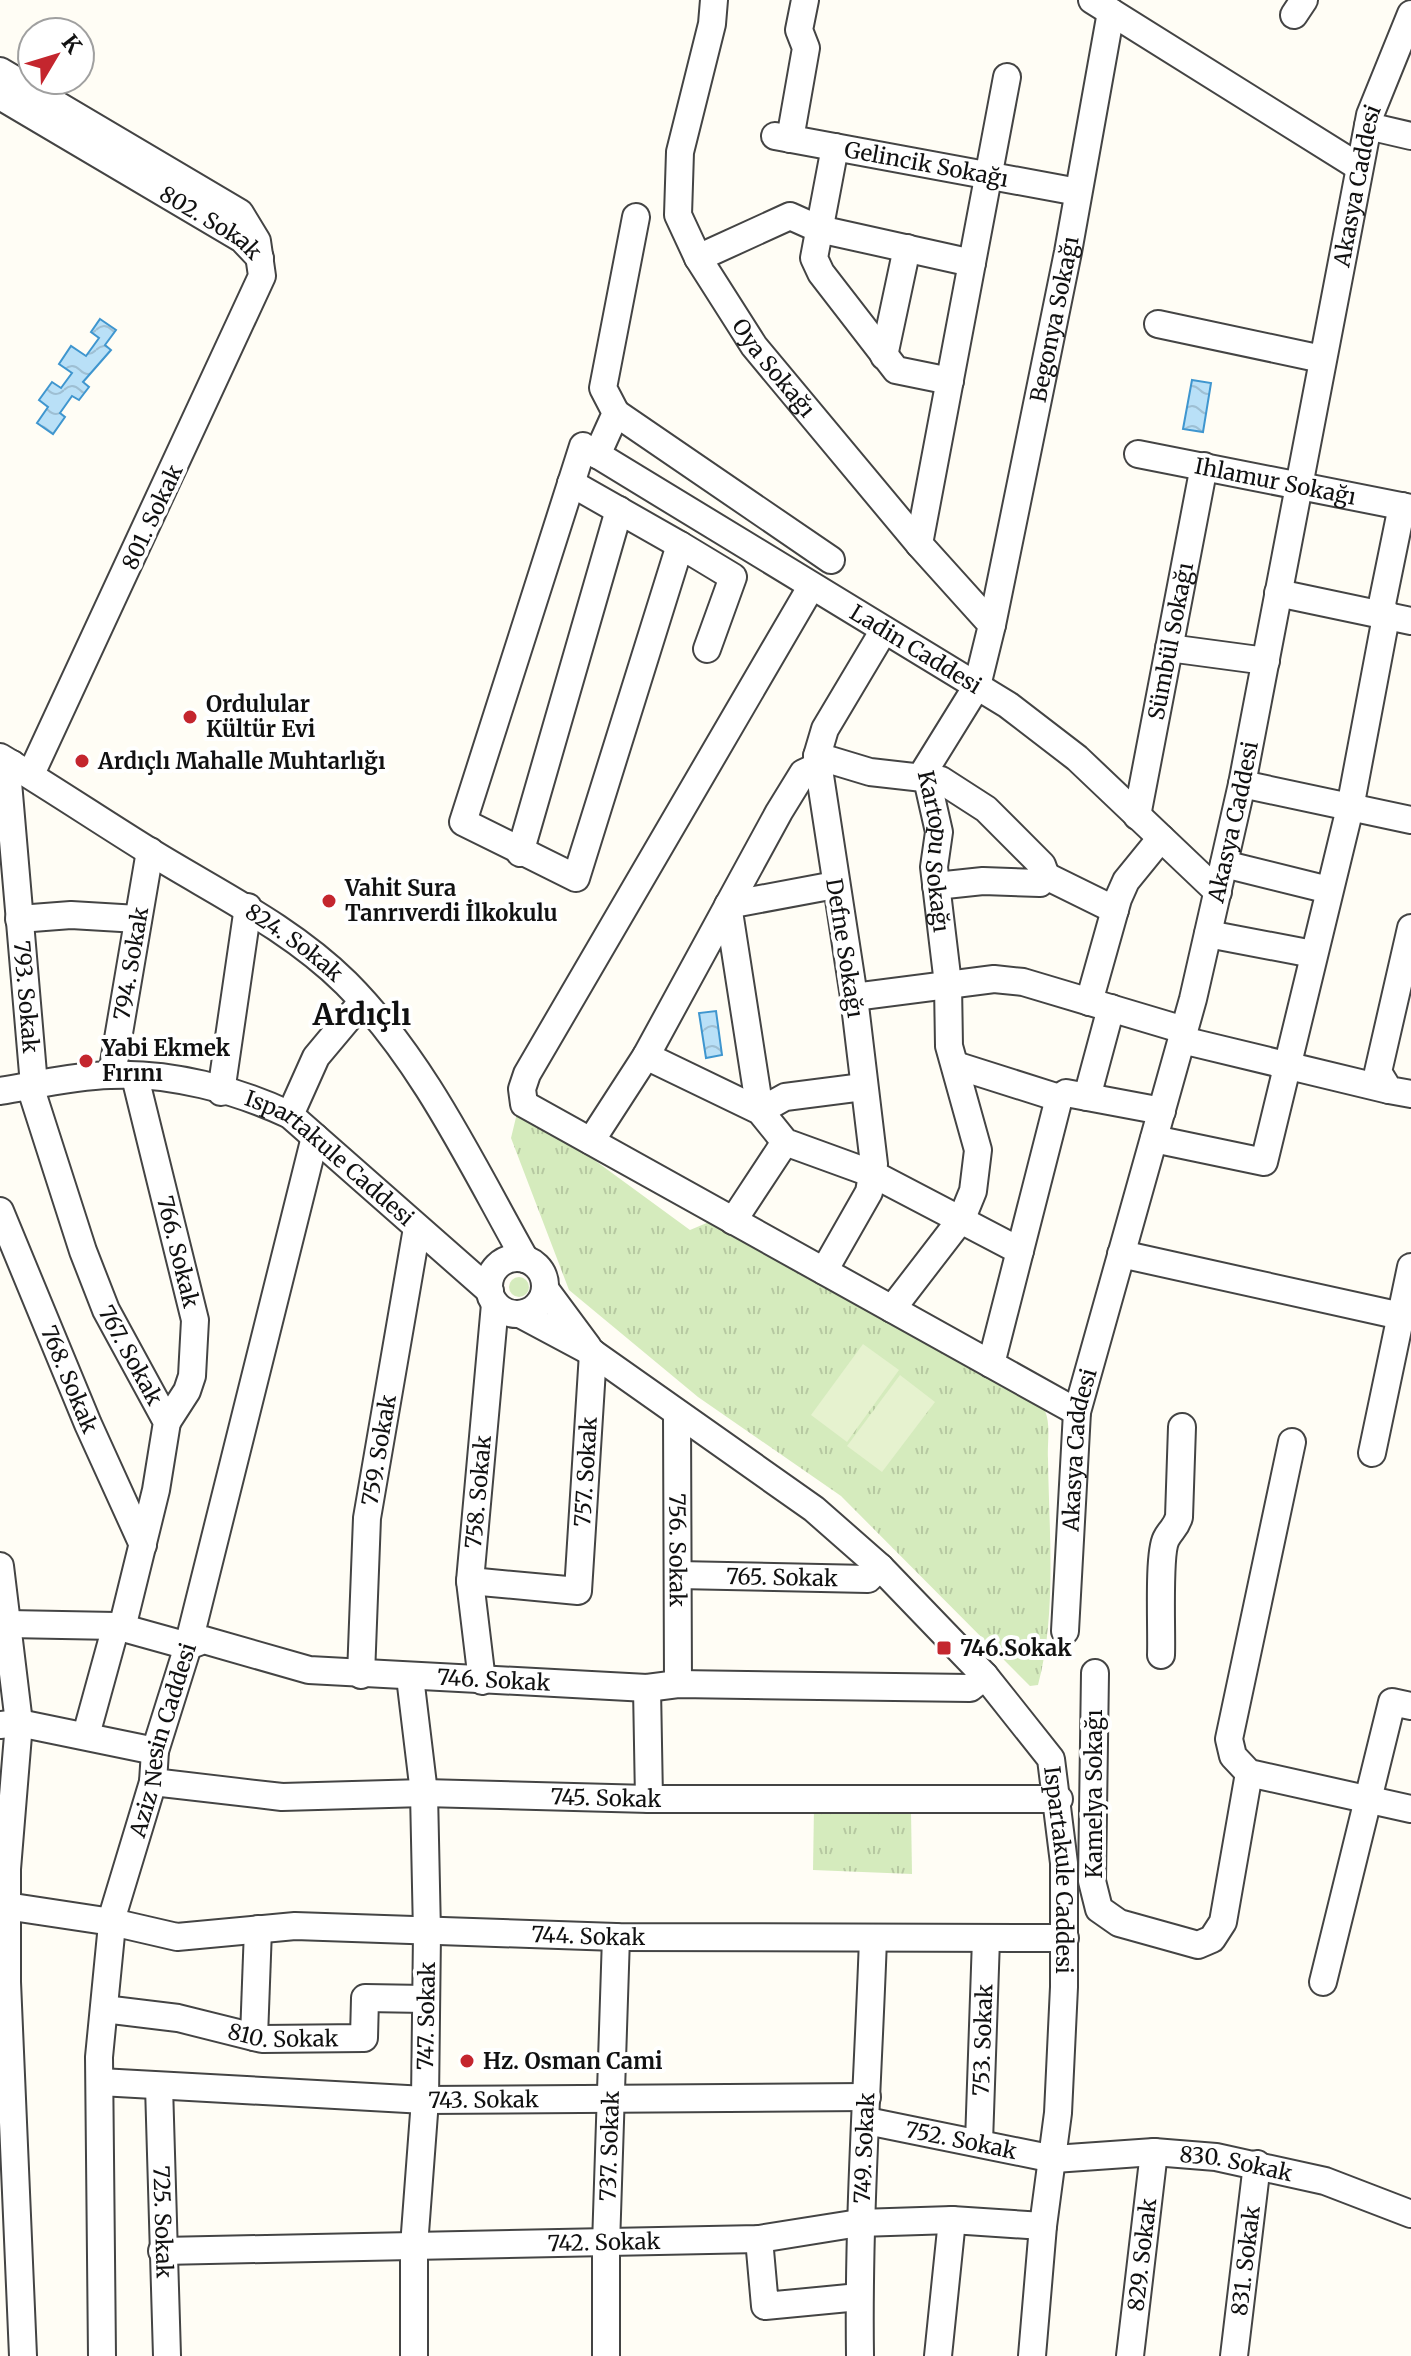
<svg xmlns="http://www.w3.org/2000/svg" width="1411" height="2356" viewBox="0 0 1411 2356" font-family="Merriweather,serif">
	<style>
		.grass { fill: url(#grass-tufts) }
		.pitch { fill: #e6f2cf }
		.water { fill: url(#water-waves); stroke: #3f96cf; stroke-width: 2 }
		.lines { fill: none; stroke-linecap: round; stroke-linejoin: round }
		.minor-casing { stroke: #444; stroke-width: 30 }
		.minor { stroke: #fff; stroke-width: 26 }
		.poi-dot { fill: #c4262e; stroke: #fff; stroke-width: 3 }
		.labels { text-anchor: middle; stroke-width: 8; stroke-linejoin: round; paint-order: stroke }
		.street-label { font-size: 22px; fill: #111; stroke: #fff }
		.poi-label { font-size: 22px; font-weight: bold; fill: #111; stroke: #fff; text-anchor: start }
		.district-label { font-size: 30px; font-weight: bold; fill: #111; stroke: #fff }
	</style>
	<defs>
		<pattern id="grass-tufts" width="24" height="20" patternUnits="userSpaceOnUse" patternTransform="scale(2)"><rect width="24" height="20" fill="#d5ebbd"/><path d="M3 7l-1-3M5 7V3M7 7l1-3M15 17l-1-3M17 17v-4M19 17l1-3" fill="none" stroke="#b6c8a1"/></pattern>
		<pattern id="water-waves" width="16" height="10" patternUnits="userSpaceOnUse" patternTransform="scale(2)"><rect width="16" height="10" fill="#b9e0f7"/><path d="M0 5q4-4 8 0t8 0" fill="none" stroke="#9ebfd3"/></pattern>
	</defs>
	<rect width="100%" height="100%" fill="#fffdf5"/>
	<g class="grass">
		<path d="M519,1105L690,1230L709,1222L985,1377C1006,1377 1037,1391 1045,1411C1051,1424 1047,1445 1048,1459C1049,1532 1057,1614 1038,1685L1030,1686L841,1496L698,1397L569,1290L511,1138Z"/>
		<circle cx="519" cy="1287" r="10"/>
		<path d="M814,1807L911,1811L912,1874L813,1870Z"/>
	</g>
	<g class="pitch">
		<path d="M863,1344L899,1370L847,1442L811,1415Z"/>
		<path d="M900,1375L935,1402L882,1472L847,1446Z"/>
	</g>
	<g class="water">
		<path d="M100,319L116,330L105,345L111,350L83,382L89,387L79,400L72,396L60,413L65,417L53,434L37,423L48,407L39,400L52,382L61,388L72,373L59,364L71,346L86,356L99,338L91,332Z"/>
		<path d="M1192,380L1211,383L1203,432L1183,429Z"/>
		<path d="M716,1011L722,1055L706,1058L699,1013Z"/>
	</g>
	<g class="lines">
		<g class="minor-casing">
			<g id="minor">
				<path id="s1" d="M714,0L712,24L680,152L678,215L698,258L754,346L919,544L992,625L977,686L925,770L939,832L934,867L948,984L949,1046L978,1150L973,1191L962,1218L892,1309"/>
				<path d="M1092,0L1359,167"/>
				<path d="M1294,15L1304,0"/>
				<path d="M0,71L240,213L257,241L262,276L31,774"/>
				<path id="s2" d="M0,96L242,239L260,258"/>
				<path d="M1368,126L1411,136"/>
				<path id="s3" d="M775,136L1078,192"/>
				<path d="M790,139L806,48L799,30L805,0"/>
				<path d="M835,147L814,258L821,273L896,370L950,381"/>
				<path d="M698,258L790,216L819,229L972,263"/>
				<path d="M1158,324L1322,359"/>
				<path d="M884,356L907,248"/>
				<path d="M616,413L831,560"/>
				<path id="s4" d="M1138,454L1411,508"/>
				<path d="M597,455L616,413L603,388L636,217"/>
				<path d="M571,483L680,545"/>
				<path d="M919,544L1007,77"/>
				<path d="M811,587L527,1074L522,1089L524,1104L1077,1412"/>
				<path d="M1278,593L1411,621"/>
				<path id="s5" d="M992,625L1068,252L1111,12"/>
				<path d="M1169,648L1266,661"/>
				<path id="s6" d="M707,649L733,577L680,545L576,878L463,822L583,446L1008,705L1077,758L1218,892"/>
				<path d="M817,756L870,772L941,780L986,809L1042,865L1046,876L1040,883L983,881L936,886"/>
				<path id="s7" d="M0,757C50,787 99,820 149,851C217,893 289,927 346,983C423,1060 472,1165 525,1259"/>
				<path id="s8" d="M12,764L8,782L34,1085"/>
				<path d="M1242,784L1411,820"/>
				<path id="s9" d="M1137,816L1204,466"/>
				<path d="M520,853L619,510"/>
				<path d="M1224,864L1329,890"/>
				<path d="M1046,876L1115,910"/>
				<path d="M19,919L71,915L138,919"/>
				<path d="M1411,928L1378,1072L1389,1090L1411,1094"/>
				<path d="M1208,934L1313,954"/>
				<path d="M854,997L994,979L1023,982L1184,1030"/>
				<path d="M1089,1002L1118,899L1126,881L1161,838"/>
				<path d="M1182,1040L1389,1090"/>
				<path d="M646,1056L760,1111L785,1142L873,1174L1020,1251"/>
				<path d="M955,1065L1059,1098"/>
				<path id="s10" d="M112,1074L150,851"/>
				<path id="s11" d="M135,1077L195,1320L192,1376L187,1391L167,1422"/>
				<path id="s12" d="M30,1086L83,1251L106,1310L167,1422L156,1490L122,1628"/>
				<path id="s13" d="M0,1091C36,1085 74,1076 110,1075C170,1072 237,1090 290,1115L490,1291"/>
				<path d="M221,1092L248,907"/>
				<path d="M1087,1097L1111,1008"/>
				<path d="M760,1111L728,905L835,885"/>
				<path d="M760,1111L785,1097L863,1087"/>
				<path d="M290,1115L316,1057L362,1002"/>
				<path d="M1154,1139L1264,1162L1350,808L1386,617L1382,604L1402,506"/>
				<path d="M591,1141L646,1056L779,812L803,773L818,766"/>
				<path id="s14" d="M0,1211L88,1424L143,1545"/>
				<path d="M733,1221L785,1142"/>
				<path d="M1121,1254L1401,1316"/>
				<circle cx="517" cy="1286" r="28"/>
				<path d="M824,1271L869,1192L874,1164L854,997L817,756L825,729L884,630"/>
				<path d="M545,1289L588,1347"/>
				<path id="s15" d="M520,1314L593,1353L814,1509L880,1567L985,1676L1051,1759L1064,1863V1987L1058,2113L1043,2226L1032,2356"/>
				<path d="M991,1364L1059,1098L1066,1093L1162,1111"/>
				<path id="s16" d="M677,1414L678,1684"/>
				<path d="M1292,1442L1229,1739L1233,1756L1249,1773L1411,1809"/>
				<path d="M1372,1453L1411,1267"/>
				<path d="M0,1566L19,1723L7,1869V1982L23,2356"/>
				<path id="s17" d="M678,1575L868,1579L880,1567"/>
				<path id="s18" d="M470,1581L578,1591L593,1353"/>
				<path id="s19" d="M8,1624L116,1626L188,1646L204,1640L309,1670L647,1688L678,1684L970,1688L985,1676"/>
				<path id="s20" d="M1065,1631L1077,1412L1193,999L1242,784L1370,115L1411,14"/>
				<path d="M1161,1655C1162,1632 1158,1555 1166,1539C1171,1529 1176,1528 1179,1517L1182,1427"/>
				<path d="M1095,1673L1092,1881L1099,1909L1119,1923L1198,1945L1212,1939L1223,1922L1249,1773"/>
				<path id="s21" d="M361,1675L367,1518L417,1228"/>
				<path d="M410,1677L424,1793L427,1933L425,2100L414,2246V2356"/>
				<path id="s22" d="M482,1681L470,1581L495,1304"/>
				<path d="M647,1688L649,1799"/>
				<path d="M0,1725L19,1723L155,1751"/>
				<path d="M86,1735L116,1626"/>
				<path id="s23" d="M153,1782L282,1797L424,1793L649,1799H1059"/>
				<path id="s24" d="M0,1905L112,1922L177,1937L295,1926L616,1937L1065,1938"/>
				<path d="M1323,1982L1392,1702L1411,1706"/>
				<path id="s25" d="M104,2009L178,2018L262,2039L364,2038L365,1998L426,1999"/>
				<path d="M254,2037L258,1929"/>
				<path id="s26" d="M100,2082L425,2100L867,2097"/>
				<path id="s27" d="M159,2086L167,2356"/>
				<path id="s28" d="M867,2121L1054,2159L1154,2152L1216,2157L1325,2181L1411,2214"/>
				<path id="s29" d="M979,2142L986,1939"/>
				<path d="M759,2239L765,2306L859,2297"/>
				<path id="s30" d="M162,2251L759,2239L859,2223L952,2220L1043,2226"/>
				<path id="s31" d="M102,2356L99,2057L113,1914L153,1782L155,1751L188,1646L315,1137"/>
				<path id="s32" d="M606,2356V2245L616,1937"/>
				<path id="s33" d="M860,2356C858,2217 868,2078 873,1939"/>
				<path d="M938,2356L952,2220"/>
				<path id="s34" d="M1130,2356L1154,2152"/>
				<path id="s35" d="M1234,2356L1257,2164"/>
			</g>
		</g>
		<use href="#minor" class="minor"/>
	</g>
	<g class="poi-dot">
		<circle cx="190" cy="717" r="8"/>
		<circle cx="82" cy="761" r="8"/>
		<circle cx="329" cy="901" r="8"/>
		<circle cx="86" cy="1061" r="8"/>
		<rect x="936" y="1640" width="16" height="16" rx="4"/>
		<circle cx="467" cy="2061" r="8"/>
	</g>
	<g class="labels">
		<g class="street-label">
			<text dy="8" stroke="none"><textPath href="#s3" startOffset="154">Gelincik Sokağı</textPath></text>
			<text dy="8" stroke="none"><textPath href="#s20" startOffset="1478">Akasya Caddesi</textPath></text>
			<text dy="8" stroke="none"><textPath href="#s2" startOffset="246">802. Sokak</textPath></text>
			<text dy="8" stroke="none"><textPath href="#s5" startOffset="312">Begonya Sokağı</textPath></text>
			<text dy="8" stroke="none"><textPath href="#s1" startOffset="400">Oya Sokağı</textPath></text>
			<text dy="8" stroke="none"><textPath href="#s4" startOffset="140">Ihlamur Sokağı</textPath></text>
			<text transform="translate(152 517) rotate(-65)" y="8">801. Sokak</text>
			<text dy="8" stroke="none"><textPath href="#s9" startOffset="178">Sümbül Sokağı</textPath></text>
			<text dy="8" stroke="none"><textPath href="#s6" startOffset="1398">Ladin Caddesi</textPath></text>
			<text dy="8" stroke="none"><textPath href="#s20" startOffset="830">Akasya Caddesi</textPath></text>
			<text dy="8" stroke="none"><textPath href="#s1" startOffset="982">Kartopu Sokağı</textPath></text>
			<text dy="8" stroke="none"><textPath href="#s7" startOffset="348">824. Sokak</textPath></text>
			<text transform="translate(845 948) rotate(81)" y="8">Defne Sokağı</text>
			<text dy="8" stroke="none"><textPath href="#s10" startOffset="112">794. Sokak</textPath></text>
			<text dy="8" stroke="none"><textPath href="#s8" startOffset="234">793. Sokak</textPath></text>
			<text dy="8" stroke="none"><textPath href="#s13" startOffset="354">Ispartakule Caddesi</textPath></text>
			<text dy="8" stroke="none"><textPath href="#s11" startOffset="180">766. Sokak</textPath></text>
			<text dy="8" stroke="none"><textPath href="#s12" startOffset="288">767. Sokak</textPath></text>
			<text dy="8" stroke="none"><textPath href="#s14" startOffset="182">768. Sokak</textPath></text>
			<text dy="8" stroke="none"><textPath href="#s21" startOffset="226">759. Sokak</textPath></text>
			<text dy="8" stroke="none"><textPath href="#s20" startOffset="182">Akasya Caddesi</textPath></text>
			<text dy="8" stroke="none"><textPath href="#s18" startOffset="228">757. Sokak</textPath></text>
			<text dy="8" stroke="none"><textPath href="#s22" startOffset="190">758. Sokak</textPath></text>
			<text dy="8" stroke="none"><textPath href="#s16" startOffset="136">756. Sokak</textPath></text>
			<text dy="8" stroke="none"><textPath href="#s17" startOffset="104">765. Sokak</textPath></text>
			<text dy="8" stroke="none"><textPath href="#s19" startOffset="494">746. Sokak</textPath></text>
			<text dy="8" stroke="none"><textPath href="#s31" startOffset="624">Aziz Nesin Caddesi</textPath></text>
			<text transform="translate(1094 1794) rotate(-90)" y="8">Kamelya Sokağı</text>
			<text dy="8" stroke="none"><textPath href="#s23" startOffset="454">745. Sokak</textPath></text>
			<text dy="8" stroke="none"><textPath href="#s15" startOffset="810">Ispartakule Caddesi</textPath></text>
			<text dy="8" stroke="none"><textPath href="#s24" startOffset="592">744. Sokak</textPath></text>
			<text transform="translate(426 2016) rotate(-89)" y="8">747. Sokak</text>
			<text dy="8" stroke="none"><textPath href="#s25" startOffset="182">810. Sokak</textPath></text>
			<text dy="8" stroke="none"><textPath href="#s29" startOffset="102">753. Sokak</textPath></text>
			<text dy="8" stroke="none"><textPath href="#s26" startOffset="384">743. Sokak</textPath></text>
			<text dy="8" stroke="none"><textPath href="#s28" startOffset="96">752. Sokak</textPath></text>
			<text dy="8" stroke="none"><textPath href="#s32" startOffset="210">737. Sokak</textPath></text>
			<text dy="8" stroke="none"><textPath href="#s33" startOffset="208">749. Sokak</textPath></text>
			<text dy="8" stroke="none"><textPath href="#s28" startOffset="374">830. Sokak</textPath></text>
			<text dy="8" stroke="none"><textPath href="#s27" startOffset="136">725. Sokak</textPath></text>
			<text dy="8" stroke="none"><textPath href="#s30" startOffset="442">742. Sokak</textPath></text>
			<text dy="8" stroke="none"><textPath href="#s34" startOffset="102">829. Sokak</textPath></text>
			<text dy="8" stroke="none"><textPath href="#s35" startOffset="96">831. Sokak</textPath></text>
		</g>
		<g class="poi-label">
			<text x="206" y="712">Ordulular<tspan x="206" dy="25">Kültür Evi</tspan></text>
			<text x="98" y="769">Ardıçlı Mahalle Muhtarlığı</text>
			<text x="345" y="896">Vahit Sura<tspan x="345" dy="25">Tanrıverdi İlkokulu</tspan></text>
			<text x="102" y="1056">Yabi Ekmek<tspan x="102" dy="25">Fırını</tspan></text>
			<text x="960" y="1656">746.Sokak</text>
			<text x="483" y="2069">Hz. Osman Cami</text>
		</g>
		<g class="district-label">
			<text x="362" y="1025">Ardıçlı</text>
		</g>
	</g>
	<g transform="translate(56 56) rotate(52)"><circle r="38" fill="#ffffff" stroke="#a0a0a0" stroke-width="2"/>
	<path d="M0-6L14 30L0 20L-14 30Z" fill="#c4262e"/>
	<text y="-12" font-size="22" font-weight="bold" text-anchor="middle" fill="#111111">K</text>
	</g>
</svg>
